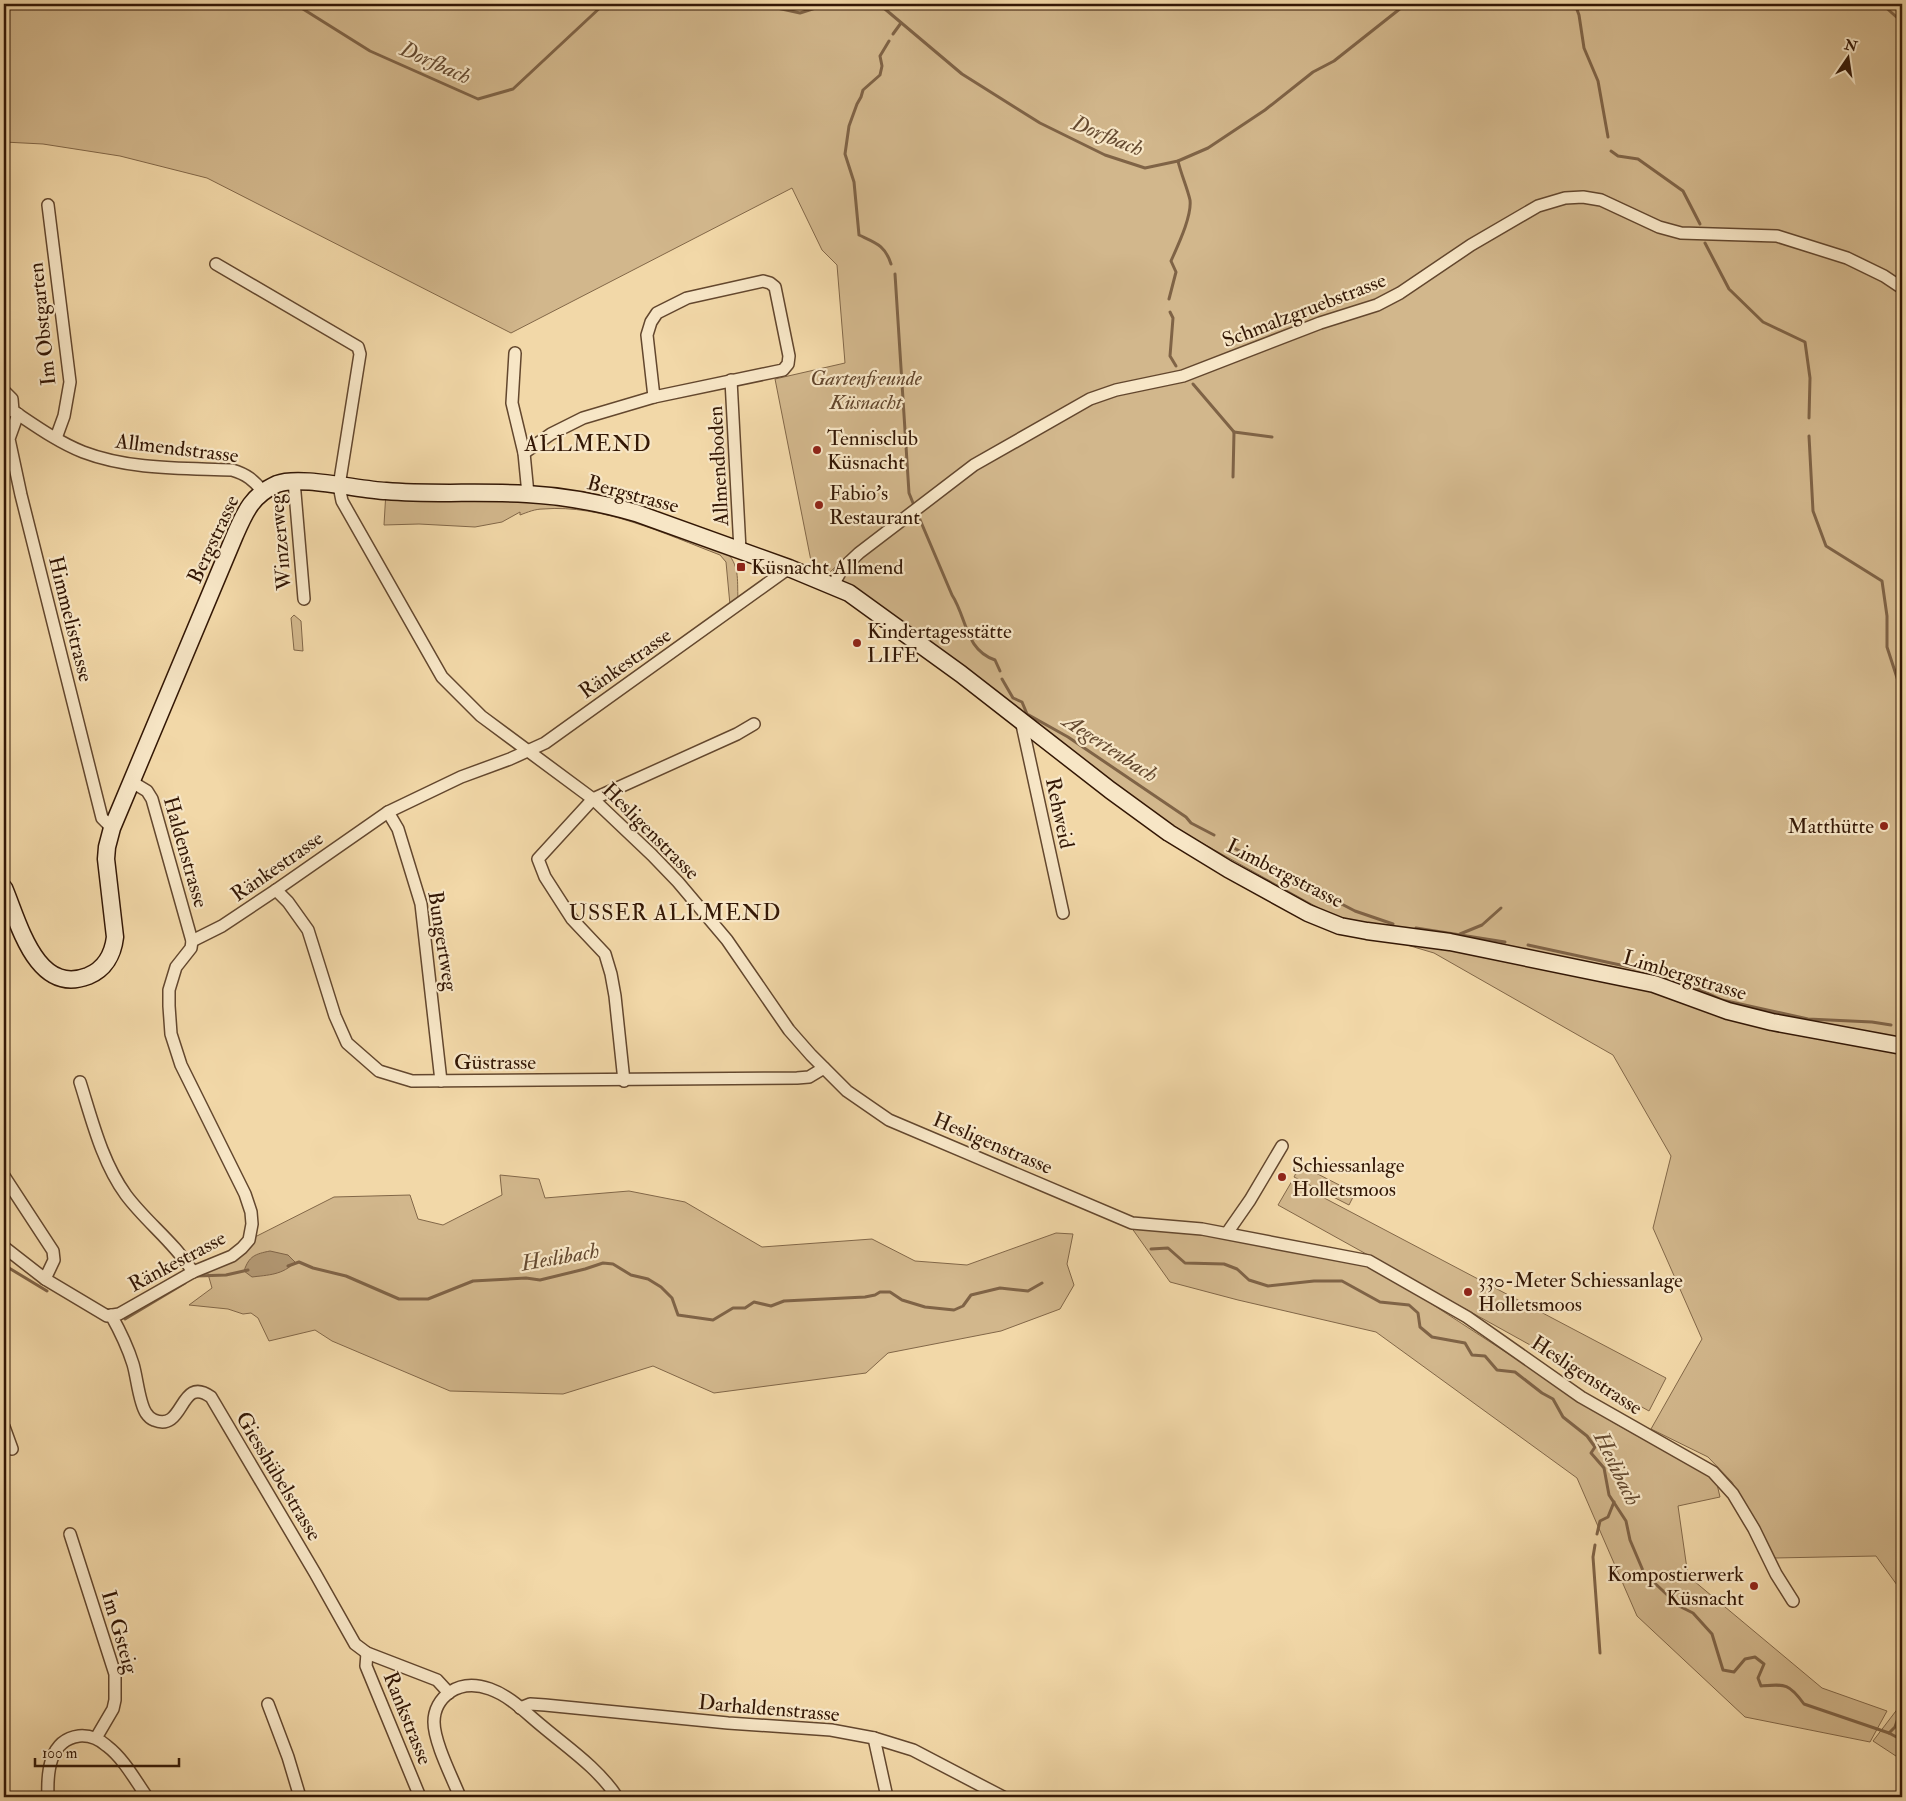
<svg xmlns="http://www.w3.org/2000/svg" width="1906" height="1801" viewBox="0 0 1906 1801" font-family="'IM FELL Double Pica',serif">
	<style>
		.green { fill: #d2b78c; stroke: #826748 }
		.water { fill: #b19671; stroke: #7f6346 }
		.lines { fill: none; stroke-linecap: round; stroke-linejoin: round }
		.stream { stroke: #7f6346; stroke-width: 3 }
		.street-casing { stroke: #63472e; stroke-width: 14 }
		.secondary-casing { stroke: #331705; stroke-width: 19 }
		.street { stroke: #f7e6c6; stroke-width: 11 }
		.secondary { stroke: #f7e6c6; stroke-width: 16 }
		.poi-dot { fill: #8f2418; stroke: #f7e6c6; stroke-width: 2 }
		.labels { text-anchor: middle; stroke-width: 4.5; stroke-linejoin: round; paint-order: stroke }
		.street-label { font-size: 21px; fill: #331705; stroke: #f7e6c6 }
		.park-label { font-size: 21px; font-style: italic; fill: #63472e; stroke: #f7e6c6 }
		.poi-label { font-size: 21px; fill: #331705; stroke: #f7e6c6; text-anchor: start }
		.water-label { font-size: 22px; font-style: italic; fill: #654a30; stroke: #f7e6c6 }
		.neighbourhood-label { font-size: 22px; letter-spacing: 1px; fill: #331705; stroke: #f7e6c6 }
	</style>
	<rect width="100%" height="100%" fill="#f2d8a8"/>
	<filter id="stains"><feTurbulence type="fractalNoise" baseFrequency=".004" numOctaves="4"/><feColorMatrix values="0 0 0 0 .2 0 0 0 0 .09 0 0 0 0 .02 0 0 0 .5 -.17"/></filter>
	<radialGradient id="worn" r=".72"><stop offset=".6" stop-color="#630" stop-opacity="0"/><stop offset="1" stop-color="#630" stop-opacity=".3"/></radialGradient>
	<g class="green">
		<path d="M4,4H1902V1585H1897L1876,1556L1775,1558L1732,1482L1708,1457L1651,1429L1702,1339L1653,1228L1671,1156L1613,1055L1434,953L1360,931L1175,828L833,585L862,547L849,554L828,574L813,571L775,379L845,363L837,265L822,250L792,188L511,333L207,178L120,156L43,144L4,142Z"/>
		<path d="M386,491L528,494L608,510L725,550C740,566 737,578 738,599L730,605L726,562L720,555C665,534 602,504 543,509C535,509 528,512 520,515V512L502,522L475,527L419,524L384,525Z"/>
		<path d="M294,615L301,621L303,651L294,650L291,618Z"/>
		<path d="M1300,1165L1355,1193L1349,1205L1294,1177Z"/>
		<path d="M500,1175L539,1179L545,1198L629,1191L685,1202L762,1247L872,1239L915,1261L967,1265L1056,1233L1073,1234L1067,1264L1074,1285L1060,1309L1001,1331L888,1353L866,1373L714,1393L653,1366L563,1394L450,1391L332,1341L315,1330L269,1341L258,1318L251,1313L243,1314L228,1309L189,1305L212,1288L206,1267L249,1240L334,1197L410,1195L418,1219L443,1225L502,1195Z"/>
		<path d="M1292,1181L1666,1378L1649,1411L1278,1205Z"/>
		<path d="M1131,1227L1206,1234L1372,1265L1616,1424L1716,1480L1720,1497L1678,1506L1688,1576L1822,1688L1887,1711L1870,1742L1745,1717L1637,1616L1577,1478L1376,1332L1238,1300L1170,1282Z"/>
		<path d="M1902,1703V1760L1873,1741Z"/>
	</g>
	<path class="water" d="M270,1251L288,1255L295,1262C283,1275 268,1275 252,1277L244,1271C249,1256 255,1254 270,1251Z"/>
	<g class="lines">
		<g class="stream">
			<path d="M295,4L370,51L478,99L513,89L604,4"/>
			<path d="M759,4L800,13L828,4"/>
			<path d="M879,4L962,74L1040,123L1105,155L1145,168L1178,161L1208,148L1265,110L1313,72L1334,61L1406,4"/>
			<path d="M1575,4L1579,15L1584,48L1598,81L1608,137"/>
			<path d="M1882,4L1902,22"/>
			<path d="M893,34L901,23"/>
			<path d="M889,41L880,56L882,66L880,75L863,90L861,97L857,104L849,126L845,154L854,182L859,235C876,243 885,245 891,264"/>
			<path d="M1611,151L1618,156L1638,159L1683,191L1700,224"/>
			<path d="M1705,243L1729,289L1763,322L1805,342L1810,378L1809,418"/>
			<path d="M895,274L909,493L913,503"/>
			<path d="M1169,299L1176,272L1171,261C1178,245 1192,216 1190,200C1187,187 1181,174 1178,161"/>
			<path d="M1170,312L1173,318L1170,356L1176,366"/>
			<path d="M1193,384L1234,432L1233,477"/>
			<path d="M1234,432L1272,437"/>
			<path d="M1809,436L1813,511L1826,546L1882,581L1887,616V647L1902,693"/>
			<path d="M918,515L952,595C967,618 965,650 995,660L1000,671"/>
			<path d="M1002,679L1013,698L1022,702L1027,714L1068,737L1186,817L1191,823L1214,835"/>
			<path d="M1232,847L1355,911L1393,924"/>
			<path d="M1416,928L1505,942"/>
			<path d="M1460,934L1482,925L1501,908"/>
			<path d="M1528,945L1671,976L1722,1000L1808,1019L1872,1022L1891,1025"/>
			<path d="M1151,1249L1168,1248L1185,1263L1224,1264L1237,1269L1249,1280L1268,1286L1314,1281H1342L1380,1302L1409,1305L1418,1313L1420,1327L1432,1337L1465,1343L1472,1355L1485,1356L1497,1370L1515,1372L1542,1393L1553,1399L1563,1417L1587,1436L1595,1447L1591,1453L1604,1468L1609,1495L1626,1521L1630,1540L1644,1573L1679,1606L1693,1613L1712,1634L1723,1670L1734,1672L1745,1659L1755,1657L1764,1664L1758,1678L1761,1686C1785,1684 1789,1683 1804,1704L1889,1733L1902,1740"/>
			<path d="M4,1265L47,1291"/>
			<path d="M288,1266L299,1262L313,1268L346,1276L399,1299H428L473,1281L526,1278L540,1280L585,1269L603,1263L613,1264L631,1275L648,1279L661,1287L672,1298L678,1315L713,1320L733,1308H745L754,1302L771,1306L784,1301L865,1297L875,1295L880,1292H890L902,1300L925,1307L954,1310L963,1306L971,1295L1000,1288L1028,1291L1042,1283"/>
			<path d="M197,1276L226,1275L248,1270"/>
			<path d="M125,1319L185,1283"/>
			<path d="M1597,1534L1600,1521L1608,1517L1614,1502"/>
			<path d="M1595,1545L1593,1557L1600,1653"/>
			<path d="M1889,1733L1895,1727L1902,1707"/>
		</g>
		<g class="street-casing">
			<g id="street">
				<path d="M48,205L70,382L64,416L56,438"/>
				<path d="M216,264L358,347L360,354L339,486L342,501L442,677L481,716L593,799L652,855L678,882L727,940L789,1030L811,1055L847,1091L889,1120L1132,1223L1202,1229L1369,1261L1467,1317L1581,1397L1713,1472L1733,1494L1754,1529L1776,1574L1793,1601"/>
				<path d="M763,281L770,283L775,287L789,356L788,364L783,370L654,397L647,335L651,322L657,313L687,298Z"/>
				<path d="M515,353L512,403L524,453L528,494"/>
				<path d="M731,380L740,550"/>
				<path d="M4,391L12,399L13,411"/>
				<path d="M4,405C29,421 55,441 83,452C130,470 183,468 232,470C246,474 254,480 263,492"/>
				<path d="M18,414L9,439L21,495L102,818L112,828"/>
				<path d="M524,453L551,434L583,418L654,397"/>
				<path d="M294,481L304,599"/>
				<path d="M833,585L842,569L859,553L974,465L1090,399L1116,390L1183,376L1320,323L1377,305L1400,293L1471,245L1538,206L1565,198L1583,197L1601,200L1659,227L1681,233L1777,236L1847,258L1884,276L1902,288"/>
				<path d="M1021,720L1063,913"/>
				<path d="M388,812L398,829L421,904L441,1081"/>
				<path d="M276,890L288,902L308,930L335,1016L347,1043L379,1071L412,1081L797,1078L809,1077L824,1068"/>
				<path d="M192,941L222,926L276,890L388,812L461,777L510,759L545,743L789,568"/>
				<path d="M624,1081L615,996L611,974L605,954L572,919L545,877L538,859L593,799L737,734L754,724"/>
				<path d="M80,1082C92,1120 102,1162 126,1195C147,1223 174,1242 193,1272"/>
				<path d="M4,1176L53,1251L54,1260L45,1279"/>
				<path d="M1227,1233L1250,1200L1282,1146"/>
				<path d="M4,1247L45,1279L107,1316L119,1314L193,1272L232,1256L242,1248L249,1240L252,1224L251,1212L245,1194L181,1065L171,1034L169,1006V990L176,967L191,948L192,941L152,799L147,791L132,782"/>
				<path d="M111,1315C120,1331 128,1348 133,1364C137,1377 139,1403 146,1413C148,1416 151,1419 154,1420C185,1433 179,1374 211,1397L315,1573L355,1644L367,1653L437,1680L449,1693"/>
				<path d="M4,1427L12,1449"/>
				<path d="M70,1534L115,1674V1700L113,1709L96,1738"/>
				<path d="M367,1653L366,1666L420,1797"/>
				<path d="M268,1704L288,1757L300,1797"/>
				<path d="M520,1708L530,1704L545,1705L728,1723L831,1730L874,1738L913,1750L1003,1797"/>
				<path d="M874,1738L887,1797"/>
				<path d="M48,1797C47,1773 49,1740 79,1736C90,1735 99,1739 107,1746C124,1759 135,1780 147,1797"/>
				<path d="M460,1797C452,1777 434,1742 434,1722C434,1710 440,1699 450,1692C462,1684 476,1684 490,1689C510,1696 526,1713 542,1726C568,1748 598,1768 617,1797"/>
			</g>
		</g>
		<g class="secondary-casing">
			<path id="secondary" d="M4,888C19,923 36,996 88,976C105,969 113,954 115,937L106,859L107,847L112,828L235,535C245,512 252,495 277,484C300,475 359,490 386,491C433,495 481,491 527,494C564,496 601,503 636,513L789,568L849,593L961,674L1110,790L1169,833L1228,869L1308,913L1340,926L1367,931L1450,942L1654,984L1728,1011L1772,1022L1902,1046"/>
		</g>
		<use href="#street" class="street"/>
		<use href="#secondary" class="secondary"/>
	</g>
	<g class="poi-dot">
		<circle cx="817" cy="450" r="5"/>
		<circle cx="819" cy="505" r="5"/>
		<rect x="736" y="562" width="10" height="10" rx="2.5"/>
		<circle cx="857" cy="643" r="5"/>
		<circle cx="1884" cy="826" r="5"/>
		<circle cx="1282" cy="1177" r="5"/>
		<circle cx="1468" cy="1292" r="5"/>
		<circle cx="1754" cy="1586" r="5"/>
	</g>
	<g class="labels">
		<g class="street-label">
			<text transform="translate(1304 310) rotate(-21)" y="7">Schmalzgruebstrasse</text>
			<text transform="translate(42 324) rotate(-96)" y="7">Im Obstgarten</text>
			<text transform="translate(177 448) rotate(7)" y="7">Allmendstrasse</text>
			<text transform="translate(718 466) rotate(-93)" y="7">Allmendboden</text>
			<text transform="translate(633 494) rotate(15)" y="7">Bergstrasse</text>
			<text transform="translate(213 539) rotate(-65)" y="7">Bergstrasse</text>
			<text transform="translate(280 542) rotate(-95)" y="7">Winzerweg</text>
			<text transform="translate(71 619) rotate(76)" y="7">Himmelistrasse</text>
			<text transform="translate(625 663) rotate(-35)" y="7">Ränkestrasse</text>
			<text transform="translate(1060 813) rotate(78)" y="7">Rehweid</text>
			<text transform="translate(651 831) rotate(45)" y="7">Hesligenstrasse</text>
			<text transform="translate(186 852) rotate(74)" y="7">Haldenstrasse</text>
			<text transform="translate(277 866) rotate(-35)" y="7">Ränkestrasse</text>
			<text transform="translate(1285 873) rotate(27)" y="7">Limbergstrasse</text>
			<text transform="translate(443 941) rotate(81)" y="7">Bungertweg</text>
			<text transform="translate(1685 975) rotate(17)" y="7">Limbergstrasse</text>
			<text x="495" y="1069">Güstrasse</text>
			<text transform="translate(993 1143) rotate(23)" y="7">Hesligenstrasse</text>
			<text transform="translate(177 1261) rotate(-28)" y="7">Ränkestrasse</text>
			<text transform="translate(1587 1375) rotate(33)" y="7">Hesligenstrasse</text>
			<text transform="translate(279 1476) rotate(59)" y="7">Giesshübelstrasse</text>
			<text transform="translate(120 1632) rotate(74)" y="7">Im Gsteig</text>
			<text transform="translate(769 1708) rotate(5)" y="7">Darhaldenstrasse</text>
			<text transform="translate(408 1718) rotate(68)" y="7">Rankstrasse</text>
		</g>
		<g class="park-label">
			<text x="866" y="385">Gartenfreunde<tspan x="866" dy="24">Küsnacht</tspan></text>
		</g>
		<g class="poi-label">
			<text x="827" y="445">Tennisclub<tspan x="827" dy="24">Küsnacht</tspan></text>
			<text x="829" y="500">Fabio's<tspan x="829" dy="24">Restaurant</tspan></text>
			<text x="751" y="574">Küsnacht Allmend</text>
			<text x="867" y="638">Kindertagesstätte<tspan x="867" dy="24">LIFE</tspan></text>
			<text x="1874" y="833" text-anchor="end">Matthütte</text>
			<text x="1292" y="1172">Schiessanlage<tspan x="1292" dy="24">Holletsmoos</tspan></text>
			<text x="1478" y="1287">330-Meter Schiessanlage<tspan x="1478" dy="24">Holletsmoos</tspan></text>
			<text x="1744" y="1581" text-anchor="end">Kompostierwerk<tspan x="1744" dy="24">Küsnacht</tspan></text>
		</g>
		<g class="water-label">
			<text transform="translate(436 62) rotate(24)" y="8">Dorfbach</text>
			<text transform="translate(1108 135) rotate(22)" y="8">Dorfbach</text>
			<text transform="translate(1111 747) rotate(33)" y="8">Aegertenbach</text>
			<text transform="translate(560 1256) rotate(-10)" y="8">Heslibach</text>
			<text transform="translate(1618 1468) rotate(64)" y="8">Heslibach</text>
		</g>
		<g class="neighbourhood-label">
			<text x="588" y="451">ALLMEND</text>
			<text x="675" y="920">USSER ALLMEND</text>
		</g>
	</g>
	<rect width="1906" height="1801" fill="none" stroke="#f2d8a8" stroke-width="20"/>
	<rect x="5" y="5" width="1896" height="1791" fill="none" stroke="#331705" stroke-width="2.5"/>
	<rect x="10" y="10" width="1886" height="1781" fill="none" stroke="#331705"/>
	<g transform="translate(1848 58) rotate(13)" stroke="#f7e6c6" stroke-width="4" paint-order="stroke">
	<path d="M0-4L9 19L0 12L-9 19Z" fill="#331705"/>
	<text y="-8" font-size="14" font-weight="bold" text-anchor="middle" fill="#331705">N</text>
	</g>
	<path d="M35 1758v8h144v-8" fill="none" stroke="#331705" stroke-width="2.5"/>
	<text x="42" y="1758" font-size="15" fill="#331705" stroke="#f7e6c6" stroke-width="4" paint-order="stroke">100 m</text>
	<rect width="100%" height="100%" filter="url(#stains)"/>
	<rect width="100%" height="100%" fill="url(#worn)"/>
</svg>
